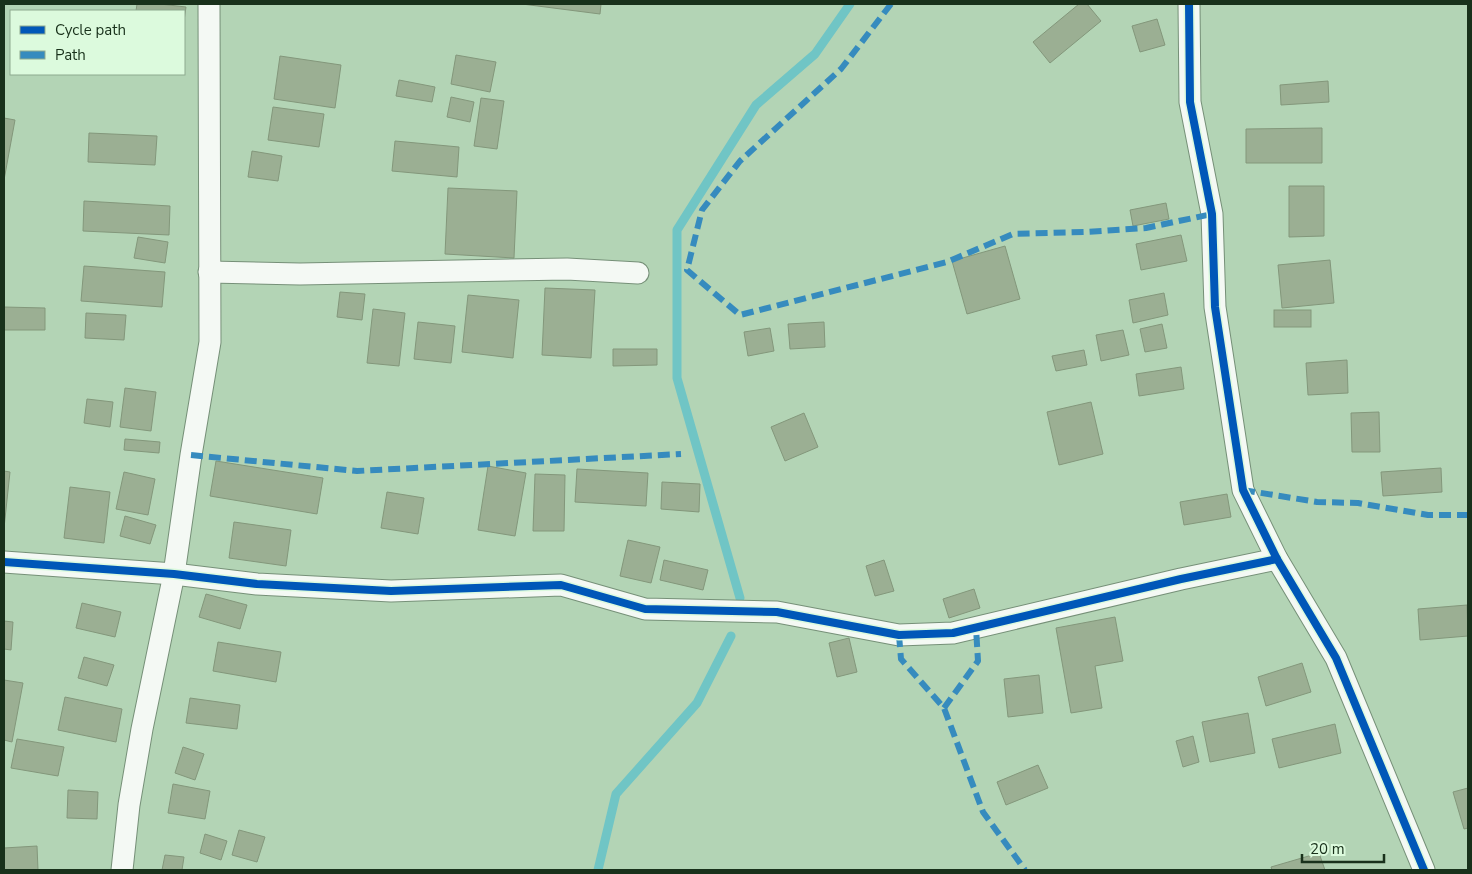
<svg xmlns="http://www.w3.org/2000/svg" width="1472" height="874" viewBox="0 0 1472 874" font-family="'Nunito Sans',sans-serif">
	<style>
		.lines { fill: none; stroke-linecap: round; stroke-linejoin: round }
		.stream { stroke: #70c5c5; stroke-width: 9 }
		.building { fill: #9baf93; stroke: #83977b }
		.minor-casing { stroke: #769078; stroke-width: 23 }
		.minor { stroke: #f4f9f4; stroke-width: 21 }
		.quiet { stroke: #368bbe; stroke-width: 6; stroke-dasharray: 12 6; stroke-linecap: butt }
		.cycleway-casing { stroke: #dcfadd; stroke-width: 11 }
		.cycleway { stroke: #0057b8; stroke-width: 8 }
	</style>
	<rect width="100%" height="100%" fill="#b3d4b5"/>
	<g class="lines">
		<g class="stream">
			<path d="M740,598L677,378V230L756,105L815,54L850,4"/>
			<path d="M598,870L616,794L697,703L731,636"/>
		</g>
	</g>
	<g class="building">
		<path d="M137,4H160L186,7L184,21V11H136Z"/>
		<path d="M522,4H601L600,14Z"/>
		<path d="M1079,4H1087L1101,21L1050,63L1033,42Z"/>
		<path d="M1157,19L1165,45L1140,52L1132,26Z"/>
		<path d="M456,55L496,62L490,92L451,84Z"/>
		<path d="M280,56L341,65L335,108L274,99Z"/>
		<path d="M399,80L435,87L432,102L396,96Z"/>
		<path d="M1328,81L1329,102L1281,105L1280,85Z"/>
		<path d="M451,97L474,102L470,122L447,117Z"/>
		<path d="M481,98L504,101L497,149L474,146Z"/>
		<path d="M273,107L324,114L319,147L268,140Z"/>
		<path d="M4,118L15,120L4,180Z"/>
		<path d="M1322,128V163H1246V129Z"/>
		<path d="M89,133L157,136L155,165L88,162Z"/>
		<path d="M395,141L459,147L457,177L392,171Z"/>
		<path d="M252,151L282,156L278,181L248,177Z"/>
		<path d="M1289,186H1324V236L1289,237Z"/>
		<path d="M448,188L517,191L514,258L445,254Z"/>
		<path d="M84,201L170,206L169,235L83,231Z"/>
		<path d="M1166,203L1169,219L1133,226L1130,210Z"/>
		<path d="M1181,235L1187,261L1141,270L1136,244Z"/>
		<path d="M138,237L168,242L165,263L134,258Z"/>
		<path d="M1005,246L1020,299L967,314L952,261Z"/>
		<path d="M1330,260L1334,303L1282,308L1278,265Z"/>
		<path d="M84,266L165,272L162,307L81,301Z"/>
		<path d="M545,288L595,290L591,358L542,355Z"/>
		<path d="M340,292L365,294L362,320L337,317Z"/>
		<path d="M1164,293L1168,315L1133,323L1129,300Z"/>
		<path d="M468,295L519,300L513,358L462,352Z"/>
		<path d="M4,307L45,308V330H4Z"/>
		<path d="M373,309L405,313L399,366L367,363Z"/>
		<rect x="1274" y="310" width="37" height="17"/>
		<path d="M86,313L126,315L124,340L85,338Z"/>
		<path d="M418,322L455,326L451,363L414,359Z"/>
		<path d="M824,322L825,347L790,349L788,324Z"/>
		<path d="M1162,324L1167,348L1145,352L1140,329Z"/>
		<path d="M770,328L774,351L748,356L744,332Z"/>
		<path d="M1123,330L1129,355L1101,361L1096,335Z"/>
		<path d="M613,349H657V365L613,366Z"/>
		<path d="M1084,350L1087,365L1056,371L1052,356Z"/>
		<path d="M1347,360L1348,393L1308,395L1306,363Z"/>
		<path d="M1181,367L1184,389L1139,396L1136,374Z"/>
		<path d="M125,388L156,392L151,431L120,427Z"/>
		<path d="M87,399L113,402L110,427L84,423Z"/>
		<path d="M1091,402L1103,454L1059,465L1047,412Z"/>
		<path d="M1379,412L1380,452H1352L1351,413Z"/>
		<path d="M804,413L818,447L785,461L771,427Z"/>
		<path d="M125,439L160,442L159,453L124,450Z"/>
		<path d="M216,461L323,478L317,514L210,496Z"/>
		<path d="M488,466L526,473L515,536L478,530Z"/>
		<path d="M1441,468L1442,492L1383,496L1381,472Z"/>
		<path d="M577,469L648,473L646,506L575,502Z"/>
		<path d="M4,471L10,472L4,528Z"/>
		<path d="M124,472L155,479L148,515L116,509Z"/>
		<path d="M535,474L565,475L564,531H533Z"/>
		<path d="M662,482L700,484L699,512L661,509Z"/>
		<path d="M70,487L110,492L104,543L64,538Z"/>
		<path d="M387,492L424,498L418,534L381,528Z"/>
		<path d="M1227,494L1231,517L1184,525L1180,502Z"/>
		<path d="M125,516L156,525L150,544L120,536Z"/>
		<path d="M234,522L291,530L286,566L229,558Z"/>
		<path d="M628,540L660,547L651,583L620,576Z"/>
		<path d="M664,560L708,570L703,590L660,580Z"/>
		<path d="M884,560L894,591L875,596L866,566Z"/>
		<path d="M974,589L980,608L949,618L943,599Z"/>
		<path d="M206,594L247,605L240,629L199,617Z"/>
		<path d="M82,603L121,612L115,637L76,628Z"/>
		<path d="M1467,605L1468,636L1420,640L1418,609Z"/>
		<path d="M1115,617L1123,661L1095,666L1102,708L1071,713L1056,628Z"/>
		<path d="M4,621L13,622L11,650L4,649Z"/>
		<path d="M849,638L857,672L837,677L829,643Z"/>
		<path d="M218,642L281,652L276,682L213,671Z"/>
		<path d="M84,657L114,665L107,686L78,678Z"/>
		<path d="M1302,663L1311,692L1266,706L1258,677Z"/>
		<path d="M1039,675L1043,713L1008,717L1004,679Z"/>
		<path d="M4,680L23,683L12,742L4,740Z"/>
		<path d="M65,697L122,709L116,742L58,730Z"/>
		<path d="M190,698L240,705L237,729L186,723Z"/>
		<path d="M1248,713L1255,753L1210,762L1202,722Z"/>
		<path d="M1335,724L1341,753L1279,768L1272,739Z"/>
		<path d="M1193,736L1199,762L1183,767L1176,741Z"/>
		<path d="M17,739L64,747L58,776L11,768Z"/>
		<path d="M183,747L204,754L195,780L175,773Z"/>
		<path d="M1038,765L1048,788L1006,805L997,782Z"/>
		<path d="M173,784L210,791L205,819L168,813Z"/>
		<path d="M1468,788V828L1464,829L1453,792Z"/>
		<path d="M68,790L98,792L97,819L67,818Z"/>
		<path d="M239,830L265,837L257,862L232,855Z"/>
		<path d="M205,834L227,841L221,860L200,853Z"/>
		<path d="M37,846L38,870H4V848Z"/>
		<path d="M1319,853L1325,870H1272L1271,867Z"/>
		<path d="M165,855L184,857L182,870H162Z"/>
	</g>
	<g class="lines">
		<g class="minor-casing">
			<g id="minor">
				<path d="M1189,4L1190,102L1212,214L1215,307L1243,490L1277,559L1336,658L1424,870"/>
				<path d="M209,272L300,274L567,269L638,273"/>
				<path d="M4,562L174,574L257,584L391,591L561,585L645,609L777,612L899,635L953,633L1181,579L1277,559"/>
				<path d="M122,870L129,805L142,729L174,574L191,455L210,342L209,4"/>
			</g>
		</g>
		<use href="#minor" class="minor"/>
		<g class="quiet">
			<path d="M891,4L841,69L740,161L702,210L687,270L740,315L947,262L1013,234L1085,232L1146,228L1212,214"/>
			<path d="M191,455L357,471L681,454"/>
			<path d="M1243,490L1317,502L1358,503L1428,515H1468"/>
			<path d="M899,635L901,659L944,708L983,812L1025,870"/>
			<path d="M944,708L978,661L976,628"/>
		</g>
		<g class="cycleway-casing">
			<g id="cycleway">
				<path d="M1189,4L1190,102L1212,214L1215,307L1243,490L1277,559L1336,658L1424,870"/>
				<path d="M4,562L174,574L257,584L391,591L561,585L645,609L777,612L899,635L953,633L1181,579L1277,559"/>
			</g>
		</g>
		<use href="#cycleway" class="cycleway"/>
	</g>
	<rect width="1472" height="874" fill="none" stroke="#19311b" stroke-width="10"/>
	<rect x="10" y="10" width="175" height="65" fill="#dcfadd" stroke="#8eaa8f"/>
	<rect x="20" y="26" width="25" height="8" fill="#0057b8" stroke="#8eaa8f"/>
	<text x="55" y="35" font-size="15" fill="#19311b">Cycle path</text>
	<rect x="20" y="51" width="25" height="8" fill="#368bbe" stroke="#8eaa8f"/>
	<text x="55" y="60" font-size="15" fill="#19311b">Path</text>
	<path d="M1302 854v8h82v-8" fill="none" stroke="#19311b" stroke-width="2.5"/>
	<text x="1310" y="854" font-size="15" fill="#19311b" stroke="#dcfadd" stroke-width="4" paint-order="stroke">20 m</text>
</svg>
